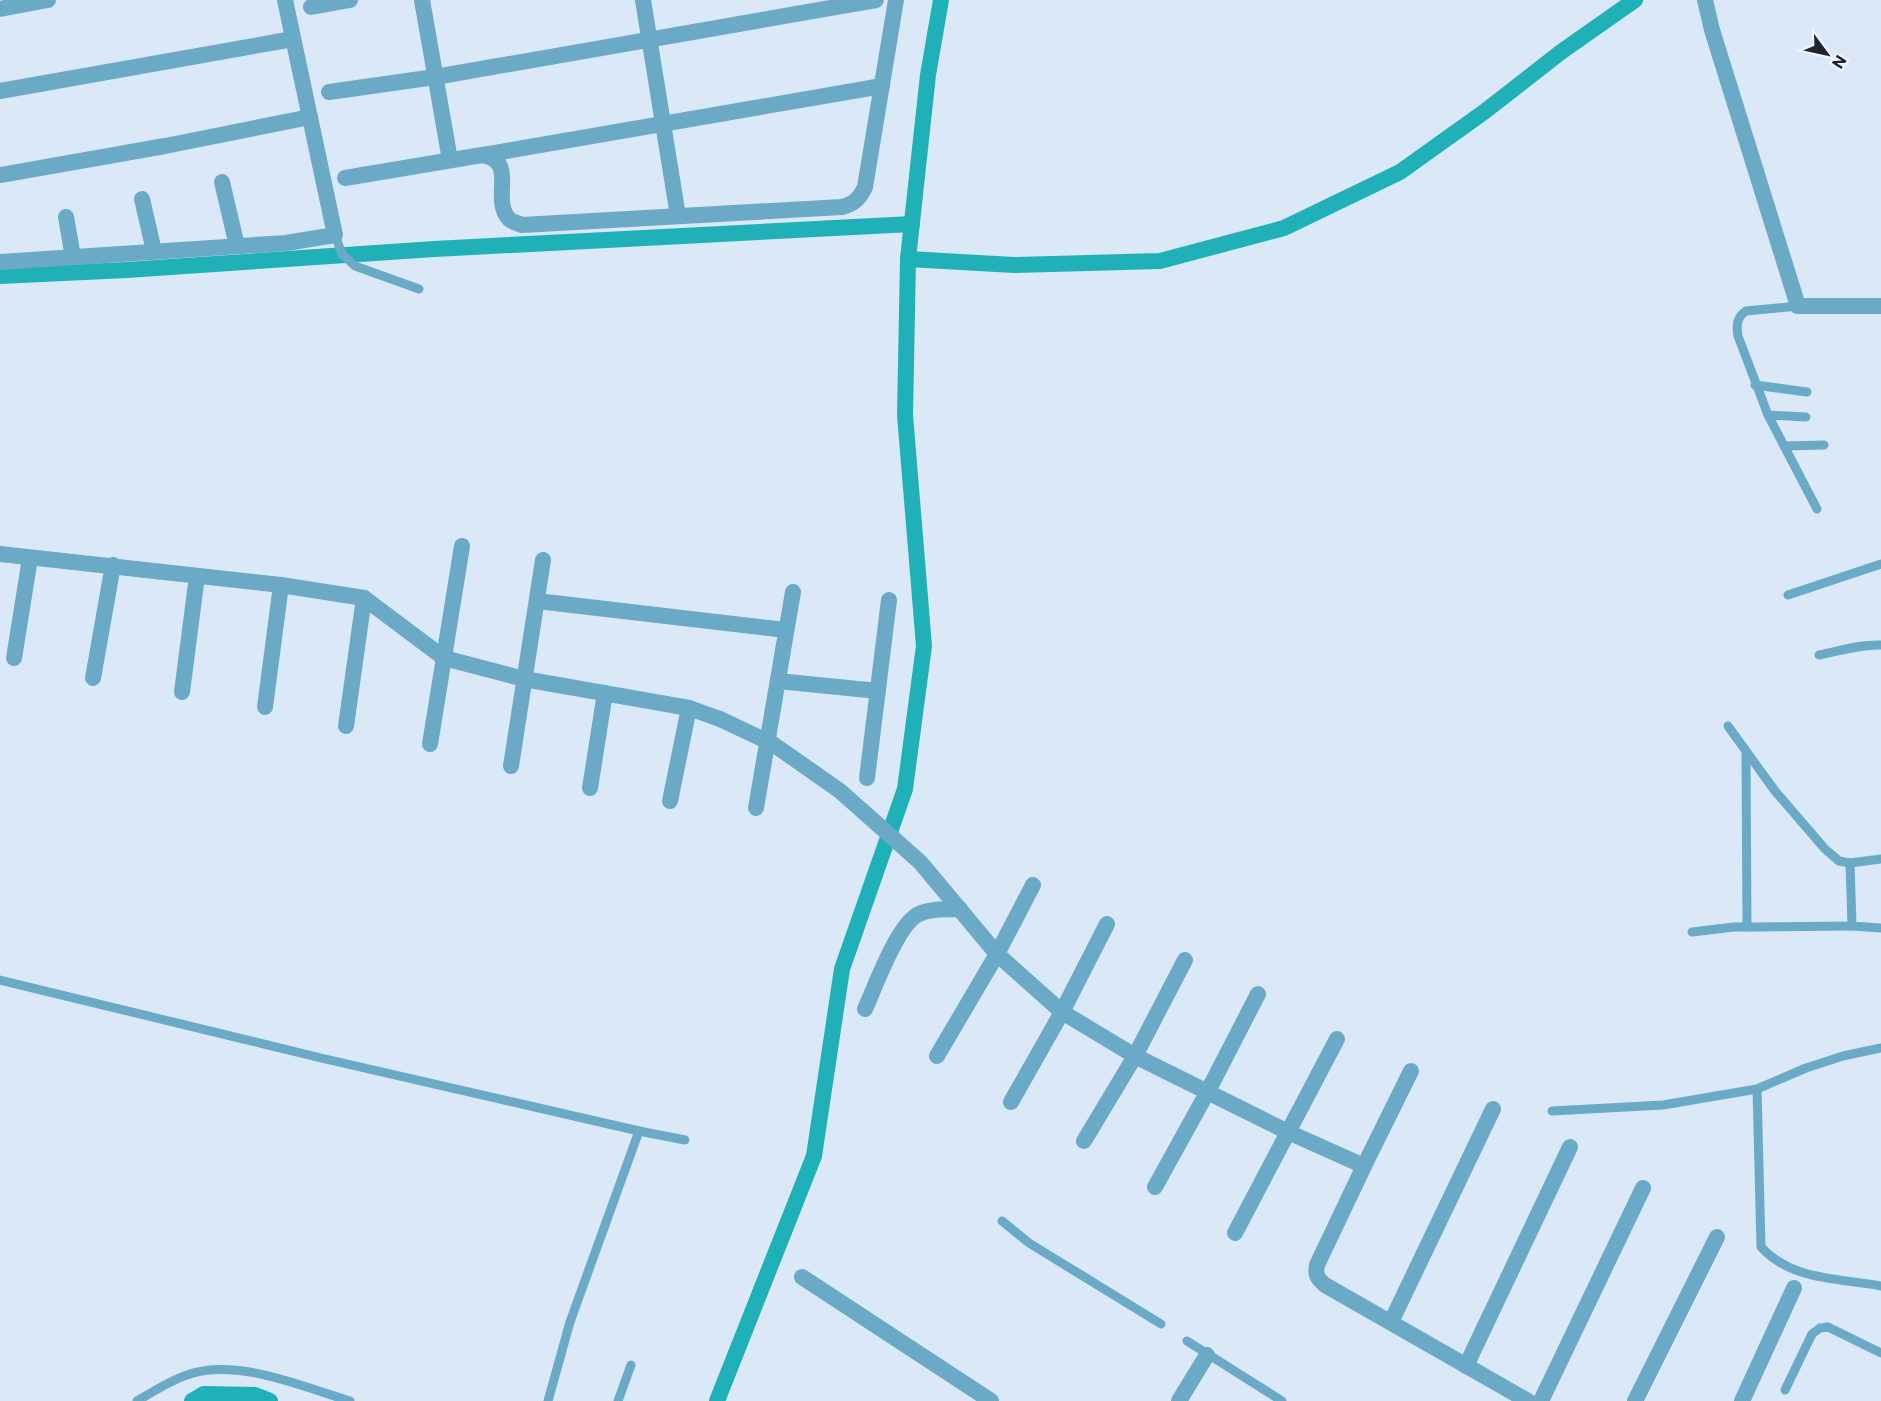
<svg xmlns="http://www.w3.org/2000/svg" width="1881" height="1401" viewBox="0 0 1881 1401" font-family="Commissioner,sans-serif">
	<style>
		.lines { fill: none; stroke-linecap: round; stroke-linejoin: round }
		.canal { stroke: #20b1b8; stroke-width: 16 }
		.service { stroke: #6aaac7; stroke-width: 9 }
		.minor { stroke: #6aaac7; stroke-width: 16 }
	</style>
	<rect width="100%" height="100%" fill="#dbe8f8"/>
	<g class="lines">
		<g class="canal">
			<path d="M908,259L1014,265L1160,261L1284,228L1400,172L1484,112L1561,52L1635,0"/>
			<path d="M0,276L127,270L434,249L912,224"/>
			<path d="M192,1401L204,1394L255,1395L270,1401"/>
			<path d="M717,1401L814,1156L842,969L905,789L924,646L905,415L908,259L928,75L941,0"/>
		</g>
		<g class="service">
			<path d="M335,235L342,254L355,266L419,289"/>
			<path d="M1798,306L1746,311C1737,317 1736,325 1738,336L1768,415L1817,509"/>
			<path d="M1755,385L1807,392"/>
			<path d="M1768,415L1806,417"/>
			<path d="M1784,446L1824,445"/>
			<path d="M1788,595L1881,564"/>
			<path d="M1819,655C1840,651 1860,644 1881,645"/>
			<path d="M1728,726L1775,791L1825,849L1839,861L1850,863L1881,859"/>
			<path d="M1850,863L1852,926L1881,928"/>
			<path d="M1747,927L1852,926"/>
			<path d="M1692,932L1734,927H1747L1746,752"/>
			<path d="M0,980L321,1058L639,1131L570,1322L548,1401"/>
			<path d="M1757,1089L1761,1247C1792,1281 1839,1278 1881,1286"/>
			<path d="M1552,1111L1663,1105L1757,1089L1806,1068L1843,1056L1881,1048"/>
			<path d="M639,1131L685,1140"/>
			<path d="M1002,1221L1029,1243L1161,1324"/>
			<path d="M1187,1341L1282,1401"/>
			<path d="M1785,1390L1812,1334L1820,1328L1828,1327L1881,1353"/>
			<path d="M137,1401C153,1392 169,1381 187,1375C235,1357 303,1387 350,1401"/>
			<path d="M618,1401L631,1365"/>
		</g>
		<g class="minor">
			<path d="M422,0L450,160"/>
			<path d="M643,0L678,216"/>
			<path d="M1705,0L1712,30L1798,306H1881"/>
			<path d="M311,7L350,0"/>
			<path d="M0,9L48,0"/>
			<path d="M0,91L293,39"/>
			<path d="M329,92L435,77L876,0"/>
			<path d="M483,155L882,86"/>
			<path d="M0,175L165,146L310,117"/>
			<path d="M345,178L482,155C519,161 490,198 509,219C512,222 518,223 522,225L842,207C854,204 860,198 865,187L896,0"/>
			<path d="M222,182L237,246"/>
			<path d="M142,199L154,251"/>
			<path d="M66,217L73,257"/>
			<path d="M0,262L286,243L335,235L285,0"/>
			<path d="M0,554L281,585L364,598L444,658L524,679L689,708L720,719L773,744L840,791L920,862L997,954L1062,1012L1135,1056L1288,1132L1364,1166L1317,1265C1315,1275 1317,1278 1325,1285L1528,1401"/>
			<path d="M537,601L786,630"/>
			<path d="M14,658L30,558"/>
			<path d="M93,678L113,565"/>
			<path d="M778,681L878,691"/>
			<path d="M182,692L197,576"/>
			<path d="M265,707L281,585"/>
			<path d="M346,726L364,598"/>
			<path d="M430,744L462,546"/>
			<path d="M511,766L543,560"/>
			<path d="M867,778L889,600"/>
			<path d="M590,788L605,693"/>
			<path d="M670,801L689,708"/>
			<path d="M756,808L793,592"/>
			<path d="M865,1009C875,987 898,923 919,914C931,908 947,910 960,909"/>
			<path d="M937,1056L997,954L1033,885"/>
			<path d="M1011,1102L1062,1012L1107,924"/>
			<path d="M1084,1141L1135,1056L1185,960"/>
			<path d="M1364,1166L1411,1071"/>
			<path d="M1155,1187L1208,1091L1258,994"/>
			<path d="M1235,1233L1337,1039"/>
			<path d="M802,1277L991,1401"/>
			<path d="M1391,1322L1493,1109"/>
			<path d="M1466,1366L1570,1147"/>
			<path d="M1179,1401L1207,1355"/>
			<path d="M1541,1401L1643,1188"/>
			<path d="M1635,1401L1717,1237"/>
			<path d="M1742,1401L1794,1288"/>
		</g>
	</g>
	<g transform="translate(1827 54) rotate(123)" stroke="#edf5ff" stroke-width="4.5" paint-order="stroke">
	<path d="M0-4.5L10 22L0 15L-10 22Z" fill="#20252b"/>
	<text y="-9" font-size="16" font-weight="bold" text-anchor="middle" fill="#20252b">N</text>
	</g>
</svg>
